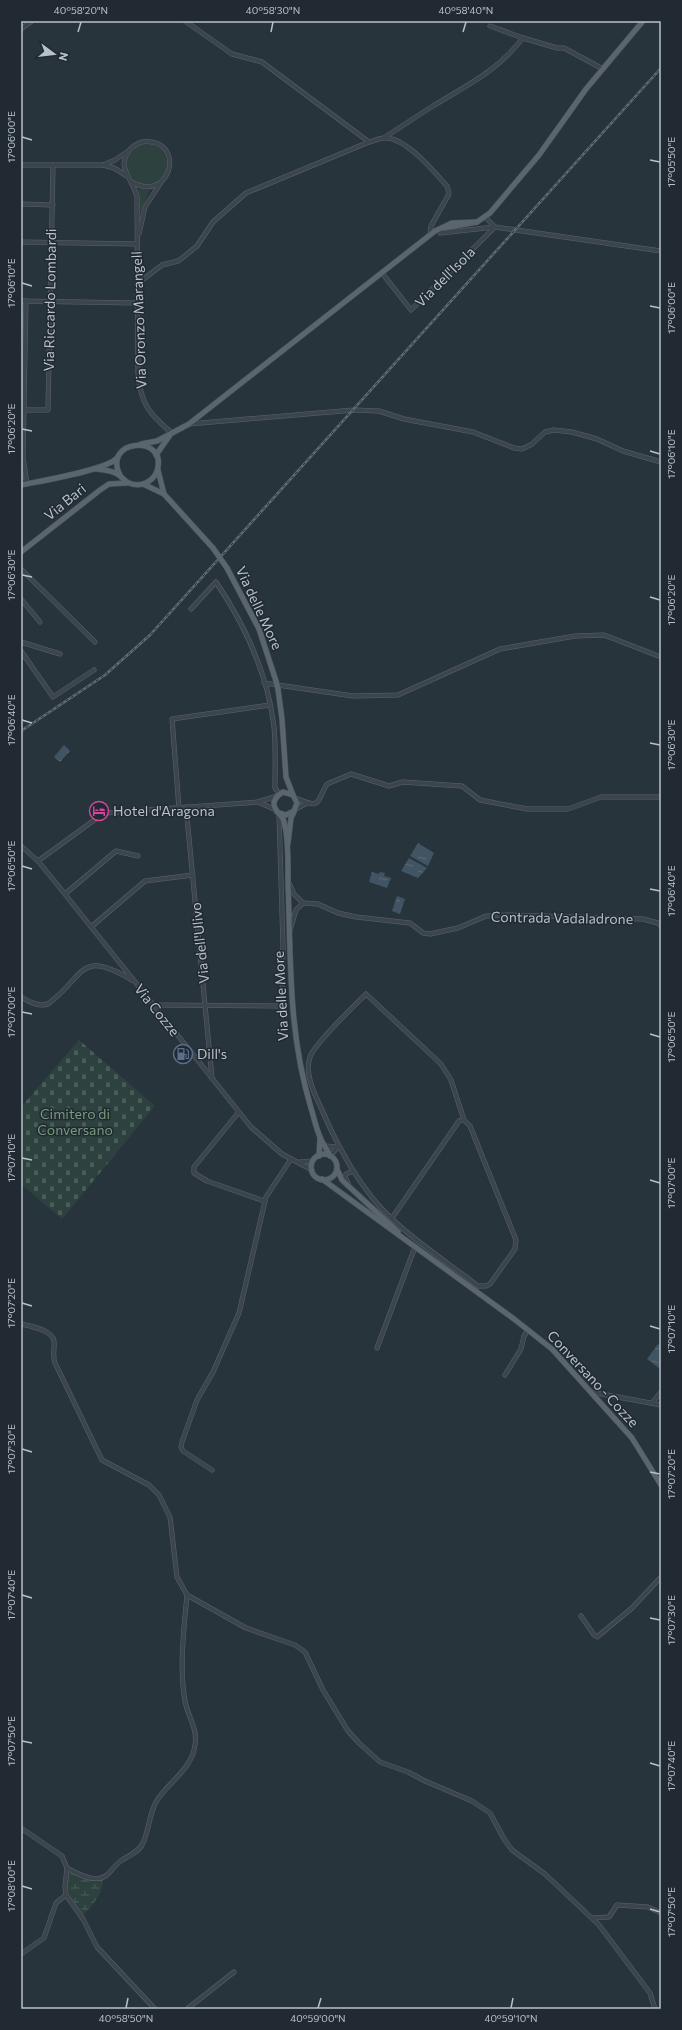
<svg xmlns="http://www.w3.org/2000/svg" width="682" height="2030" viewBox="0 0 682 2030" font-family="Commissioner,sans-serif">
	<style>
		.green { fill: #2d423f }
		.wetland { fill: url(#wetland-marsh) }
		.cemetery { fill: url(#cemetery-stones) }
		.water { fill: url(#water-ripples) }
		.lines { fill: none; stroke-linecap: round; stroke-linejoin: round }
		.minor-casing { stroke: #5a636b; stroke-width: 5 }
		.major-casing { stroke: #485159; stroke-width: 6 }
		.minor { stroke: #3c454d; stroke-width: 4 }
		.major { stroke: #5a656d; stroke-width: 5 }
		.rail-casing { stroke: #606c75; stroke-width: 2.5 }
		.rail { stroke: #212a32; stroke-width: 1; stroke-dasharray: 3; stroke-linecap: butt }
		.major-bridge-casing { stroke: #485159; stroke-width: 6; stroke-linecap: butt }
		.major-bridge { stroke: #5a656d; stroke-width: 5 }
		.ticks { fill: none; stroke: #b8c0c8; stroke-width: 1.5 }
		.labels { text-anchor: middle; stroke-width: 3; stroke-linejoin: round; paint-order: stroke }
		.street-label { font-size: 14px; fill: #b8c0c8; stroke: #212a32 }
		.poi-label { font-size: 14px; fill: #b8c0c8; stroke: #212a32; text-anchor: start }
		.park-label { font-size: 14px; fill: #799b7c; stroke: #212a32 }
		.neatline { fill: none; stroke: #b8c0c8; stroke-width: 1.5 }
		.ticks-label { font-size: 10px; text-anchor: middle; fill: #b8c0c8 }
	</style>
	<defs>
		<pattern id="wetland-marsh" width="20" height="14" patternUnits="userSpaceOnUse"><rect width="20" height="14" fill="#2d423f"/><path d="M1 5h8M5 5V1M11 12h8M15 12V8" fill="none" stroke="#495c59"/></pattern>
		<pattern id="cemetery-stones" width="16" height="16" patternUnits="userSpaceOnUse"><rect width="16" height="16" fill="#2d423f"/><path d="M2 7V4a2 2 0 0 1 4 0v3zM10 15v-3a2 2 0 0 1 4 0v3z" fill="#495c59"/></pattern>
		<pattern id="water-ripples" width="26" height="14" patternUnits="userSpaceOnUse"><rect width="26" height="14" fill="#405463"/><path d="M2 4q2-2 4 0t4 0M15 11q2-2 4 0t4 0" fill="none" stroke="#5a6b78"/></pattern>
	</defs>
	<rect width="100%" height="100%" fill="#28343c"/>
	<g class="green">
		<circle cx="147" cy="164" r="20"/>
		<path d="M138,189L150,190L139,215Z"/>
	</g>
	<path class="wetland" d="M70,1872L87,1879H103C103,1894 93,1905 83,1915C74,1903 61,1887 70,1872Z"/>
	<path class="cemetery" d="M79,1040L155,1106L62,1219L21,1184V1107Z"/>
	<g class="water">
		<path d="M64,745L70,751L60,762L54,757Z"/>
		<path d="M418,843L434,853L428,866L410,856Z"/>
		<path d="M409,858L427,868L418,878L401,871Z"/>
		<path d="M372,872L379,874L380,872L385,873L384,876L391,878L387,888L369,882Z"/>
		<path d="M397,896L405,899L400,914L392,911Z"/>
		<path d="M658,1344L661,1346L660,1369L647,1359Z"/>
	</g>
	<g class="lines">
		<g class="minor-casing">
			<g id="minor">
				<path d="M185,21L232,54L262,62L369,142C374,141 379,138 384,138C405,136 434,172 447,186L449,194L431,226L430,235"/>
				<path d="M490,26L523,38L557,48H564L603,69"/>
				<path d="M21,29L32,21"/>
				<path d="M385,137C401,127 417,116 433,106C469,84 496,72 523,38"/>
				<path d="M21,165H103"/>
				<path d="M127,176L114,168L103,165L115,160L127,152"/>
				<path d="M132,182C168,203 185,148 152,142C147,141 142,141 137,144C130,147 125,155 124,163C124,174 134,184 137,197L138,374C141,404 149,414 172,433"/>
				<path d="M21,204L53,205"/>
				<path d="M485,217L495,227L661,251"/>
				<path d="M440,233L495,227"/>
				<path d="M139,234L145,207L160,184"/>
				<path d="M21,242L137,244"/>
				<path d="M382,273L411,310L495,227"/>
				<path d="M137,284L162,265L178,261L186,255L197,246L213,222L246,193L369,142"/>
				<path d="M21,301L137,303"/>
				<path d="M26,301L23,457L27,484"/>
				<path d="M21,410H48L53,165"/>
				<path d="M189,424L354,410L379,411L404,419L473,432L514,448L522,449L532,444L545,432L554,430L572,432L597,439L623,451L661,462"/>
				<path d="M21,474L22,481L27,484"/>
				<path d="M21,569L95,642"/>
				<path d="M21,599L40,622"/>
				<path d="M191,609L216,582C245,625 268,675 274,727C276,747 275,768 275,788L279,794"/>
				<path d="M21,642L60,654"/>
				<path d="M21,651L53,697L94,670"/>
				<path d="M264,683L353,696L398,695L500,649L575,636L604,635L661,657"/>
				<path d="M296,798C322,810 316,802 327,784L351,774L389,786L403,782L462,786L480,800L527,809H568L601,797H661"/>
				<path d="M258,802L276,810"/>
				<path d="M186,807L212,1078"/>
				<path d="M179,808L172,719L270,705"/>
				<path d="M296,809L307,803"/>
				<path d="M279,815L283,946L282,1013"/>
				<path d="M21,846L38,861L56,883L251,1127L282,1154L312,1170"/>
				<path d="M38,861L104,813L258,802L277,796"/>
				<path d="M289,883L294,894L303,903L296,910L290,930"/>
				<path d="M65,894L116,851L138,856"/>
				<path d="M303,903L318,904L338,913L356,917L410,923L423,933L430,934L458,928L486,916L508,915L643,919L658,923L661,926"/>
				<path d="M91,927L145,881L193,875"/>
				<path d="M366,994L441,1064L451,1080L464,1120L470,1126L516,1240L515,1249L490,1284L486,1286H478C447,1262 407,1236 381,1208C355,1179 337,1145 322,1110C315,1095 304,1074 310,1057C314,1044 354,1006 366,994Z"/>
				<path d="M21,997C30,1002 38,1007 48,1004C86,976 78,948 132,980"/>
				<path d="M153,1005L283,1006"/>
				<path d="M238,1113L194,1167V1173L207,1181L264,1201"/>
				<path d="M325,1146L338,1147"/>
				<path d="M330,1156L338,1147"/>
				<path d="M300,1162L313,1161"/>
				<path d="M348,1183L345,1177L346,1174L353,1171"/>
				<path d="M392,1218L459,1121L464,1120"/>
				<path d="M21,1324C30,1326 53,1330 54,1341C55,1349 52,1355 55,1363L102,1460L149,1485L159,1495L170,1517L177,1577L187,1595L246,1628L295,1645L305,1652L323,1690L348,1731L359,1743L380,1762L408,1772L425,1781L472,1801L490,1813L504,1839L512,1850L545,1874L599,1925L650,1993L655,2009"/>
				<path d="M377,1348L415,1247"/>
				<path d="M505,1375L521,1349L524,1336L528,1330"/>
				<path d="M591,1392L661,1405"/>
				<path d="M652,1403L661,1392"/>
				<path d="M212,1470L183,1451L181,1447L182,1442L197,1400L213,1372L239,1313L266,1197L291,1159"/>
				<path d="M581,1616L594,1635L597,1637L632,1608L661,1577"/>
				<path d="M21,1828L62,1856L67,1868L65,1887L66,1895L83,1919L97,1947L155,2009"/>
				<path d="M67,1868C77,1874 96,1884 107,1875C112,1870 116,1864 122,1860C129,1856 140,1851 143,1843C149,1830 149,1815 156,1802C166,1784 192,1770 195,1745C198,1729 188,1717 185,1701C179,1669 184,1627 187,1595"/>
				<path d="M593,1918L609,1917L617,1905L648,1907L661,1913"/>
				<path d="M21,1954L44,1938L56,1903L66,1895"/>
				<path d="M187,2009L234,1972"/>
			</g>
		</g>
		<g class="major-casing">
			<g id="major">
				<path d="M444,228L477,222L490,213L539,155L586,89L643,21"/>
				<path d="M141,444L157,441L189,424L435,231L452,223L477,222"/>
				<path d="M156,455L170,435"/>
				<path d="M96,469C103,470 111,470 117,474C122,476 124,481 129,483C140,488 153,482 157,471C169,433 99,439 121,477"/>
				<path d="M158,470L164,494"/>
				<path d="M143,484L164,494L213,548"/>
				<path d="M21,485C40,481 109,470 118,457"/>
				<path d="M21,552L100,490L109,484L127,483"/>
				<path d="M227,568L259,629L276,681"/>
				<path d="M278,689L282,719L286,777L293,795"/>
				<path d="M277,812L286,815L294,811L297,803L293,795L283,792C278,795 274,798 274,804C274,810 280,814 283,819C289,833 288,867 288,883C291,961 288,1032 311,1108C314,1118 316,1128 320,1137C322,1143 327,1149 330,1156"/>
				<path d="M288,843L291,818L294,812"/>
				<circle cx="324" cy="1167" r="13"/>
				<path d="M319,1156L320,1138"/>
				<path d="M337,1169L342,1180L398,1232"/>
				<path d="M322,1179L514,1319L552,1349L632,1438L661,1485"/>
			</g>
		</g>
		<use href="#minor" class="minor"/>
		<use href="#major" class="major"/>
		<g class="rail-casing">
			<path id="rail" d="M21,731L105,675L150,635L661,68"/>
		</g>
		<use href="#rail" class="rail"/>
		<g class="major-bridge-casing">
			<g id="major-bridge">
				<path d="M213,548L227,568"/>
				<path d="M276,681L278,689"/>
			</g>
		</g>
		<use href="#major-bridge" class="major-bridge"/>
	</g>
	<path class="ticks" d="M78,32L81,22M271,32L273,22M463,32L466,22M22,137L32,140M650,160L660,162M22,283L32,286M650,306L660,308M22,429L32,431M650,451L660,454M22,575L32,577M650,597L660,600M22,720L32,723M650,743L660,745M22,866L32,869M650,889L660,891M22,1012L32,1014M650,1034L660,1037M22,1158L32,1160M650,1180L660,1183M22,1303L32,1306M650,1326L660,1329M22,1449L32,1452M650,1472L660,1474M22,1595L32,1598M650,1618L660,1620M22,1741L32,1743M650,1763L660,1766M22,1886L32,1889M650,1909L660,1912M126,2008L128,1998M318,2008L321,1998M511,2008L513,1998"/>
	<defs>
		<g id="hotel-ring" transform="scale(1)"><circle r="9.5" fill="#212a32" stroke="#d1479c" stroke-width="1.5"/><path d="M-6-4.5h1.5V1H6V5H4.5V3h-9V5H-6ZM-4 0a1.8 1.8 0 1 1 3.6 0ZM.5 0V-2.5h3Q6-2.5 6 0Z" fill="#d1479c"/></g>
		<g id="fuel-ring" transform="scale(1)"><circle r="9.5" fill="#212a32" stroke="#5c6f8a" stroke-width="1.5"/><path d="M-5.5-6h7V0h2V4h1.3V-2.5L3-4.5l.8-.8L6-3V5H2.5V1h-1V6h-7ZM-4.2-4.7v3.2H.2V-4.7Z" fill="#5c6f8a"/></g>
	</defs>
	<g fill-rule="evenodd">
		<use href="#hotel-ring" x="99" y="811"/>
		<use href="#fuel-ring" x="183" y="1054"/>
	</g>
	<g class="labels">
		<g class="street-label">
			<text transform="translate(445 277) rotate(-45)" y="5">Via dell'Isola</text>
			<text transform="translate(50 300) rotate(-89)" y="5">Via Riccardo Lombardi</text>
			<text transform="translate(139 320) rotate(-92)" y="5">Via Oronzo Marangell</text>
			<text transform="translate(65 502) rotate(-39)" y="5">Via Bari</text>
			<text transform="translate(259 608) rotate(65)" y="5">Via delle More</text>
			<text transform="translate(562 918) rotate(1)" y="5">Contrada Vadaladrone</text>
			<text transform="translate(200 943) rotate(-96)" y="5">Via dell'Ulivo</text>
			<text transform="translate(281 996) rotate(-93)" y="5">Via delle More</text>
			<text transform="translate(157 1010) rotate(51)" y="5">Via Cozze</text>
			<text transform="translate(593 1379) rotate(47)" y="5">Conversano - Cozze</text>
		</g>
		<g class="poi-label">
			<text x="113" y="816">Hotel d'Aragona</text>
			<text x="197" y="1059">Dill's</text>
		</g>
		<g class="park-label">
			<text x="75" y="1119">Cimitero di<tspan x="75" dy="16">Conversano</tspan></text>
		</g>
	</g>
	<rect width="682" height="2030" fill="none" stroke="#212a32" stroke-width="44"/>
	<g transform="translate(54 54) rotate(105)" stroke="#212a32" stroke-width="3" paint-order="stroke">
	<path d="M0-3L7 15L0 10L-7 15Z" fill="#b8c0c8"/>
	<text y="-6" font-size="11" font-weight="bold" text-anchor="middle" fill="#b8c0c8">N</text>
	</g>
	<rect x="22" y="22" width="638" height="1986" class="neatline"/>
	<g class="ticks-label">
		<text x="81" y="14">40°58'20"N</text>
		<text x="273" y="14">40°58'30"N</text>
		<text x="466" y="14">40°58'40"N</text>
		<text transform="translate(11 137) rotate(-90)" y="4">17°06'00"E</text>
		<text transform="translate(671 162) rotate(-90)" y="4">17°05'50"E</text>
		<text transform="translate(11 283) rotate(-90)" y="4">17°06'10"E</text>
		<text transform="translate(671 308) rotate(-90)" y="4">17°06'00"E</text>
		<text transform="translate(11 429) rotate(-90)" y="4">17°06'20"E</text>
		<text transform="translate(671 454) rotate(-90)" y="4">17°06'10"E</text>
		<text transform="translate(11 575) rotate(-90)" y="4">17°06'30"E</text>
		<text transform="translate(671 600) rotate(-90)" y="4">17°06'20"E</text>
		<text transform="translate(11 720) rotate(-90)" y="4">17°06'40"E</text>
		<text transform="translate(671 745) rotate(-90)" y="4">17°06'30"E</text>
		<text transform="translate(11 866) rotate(-90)" y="4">17°06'50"E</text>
		<text transform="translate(671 891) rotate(-90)" y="4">17°06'40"E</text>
		<text transform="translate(11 1012) rotate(-90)" y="4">17°07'00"E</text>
		<text transform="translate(671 1037) rotate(-90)" y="4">17°06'50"E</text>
		<text transform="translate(11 1158) rotate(-90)" y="4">17°07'10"E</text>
		<text transform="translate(671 1183) rotate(-90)" y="4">17°07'00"E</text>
		<text transform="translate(11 1303) rotate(-90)" y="4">17°07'20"E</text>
		<text transform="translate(671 1329) rotate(-90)" y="4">17°07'10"E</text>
		<text transform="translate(11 1449) rotate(-90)" y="4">17°07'30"E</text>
		<text transform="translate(671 1474) rotate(-90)" y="4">17°07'20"E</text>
		<text transform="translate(11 1595) rotate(-90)" y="4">17°07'40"E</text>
		<text transform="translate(671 1620) rotate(-90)" y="4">17°07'30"E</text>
		<text transform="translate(11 1741) rotate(-90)" y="4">17°07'50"E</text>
		<text transform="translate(671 1766) rotate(-90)" y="4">17°07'40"E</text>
		<text transform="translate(11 1886) rotate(-90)" y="4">17°08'00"E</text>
		<text transform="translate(671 1912) rotate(-90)" y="4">17°07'50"E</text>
		<text x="126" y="2022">40°58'50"N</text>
		<text x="318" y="2022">40°59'00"N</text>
		<text x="511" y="2022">40°59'10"N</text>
	</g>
</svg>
